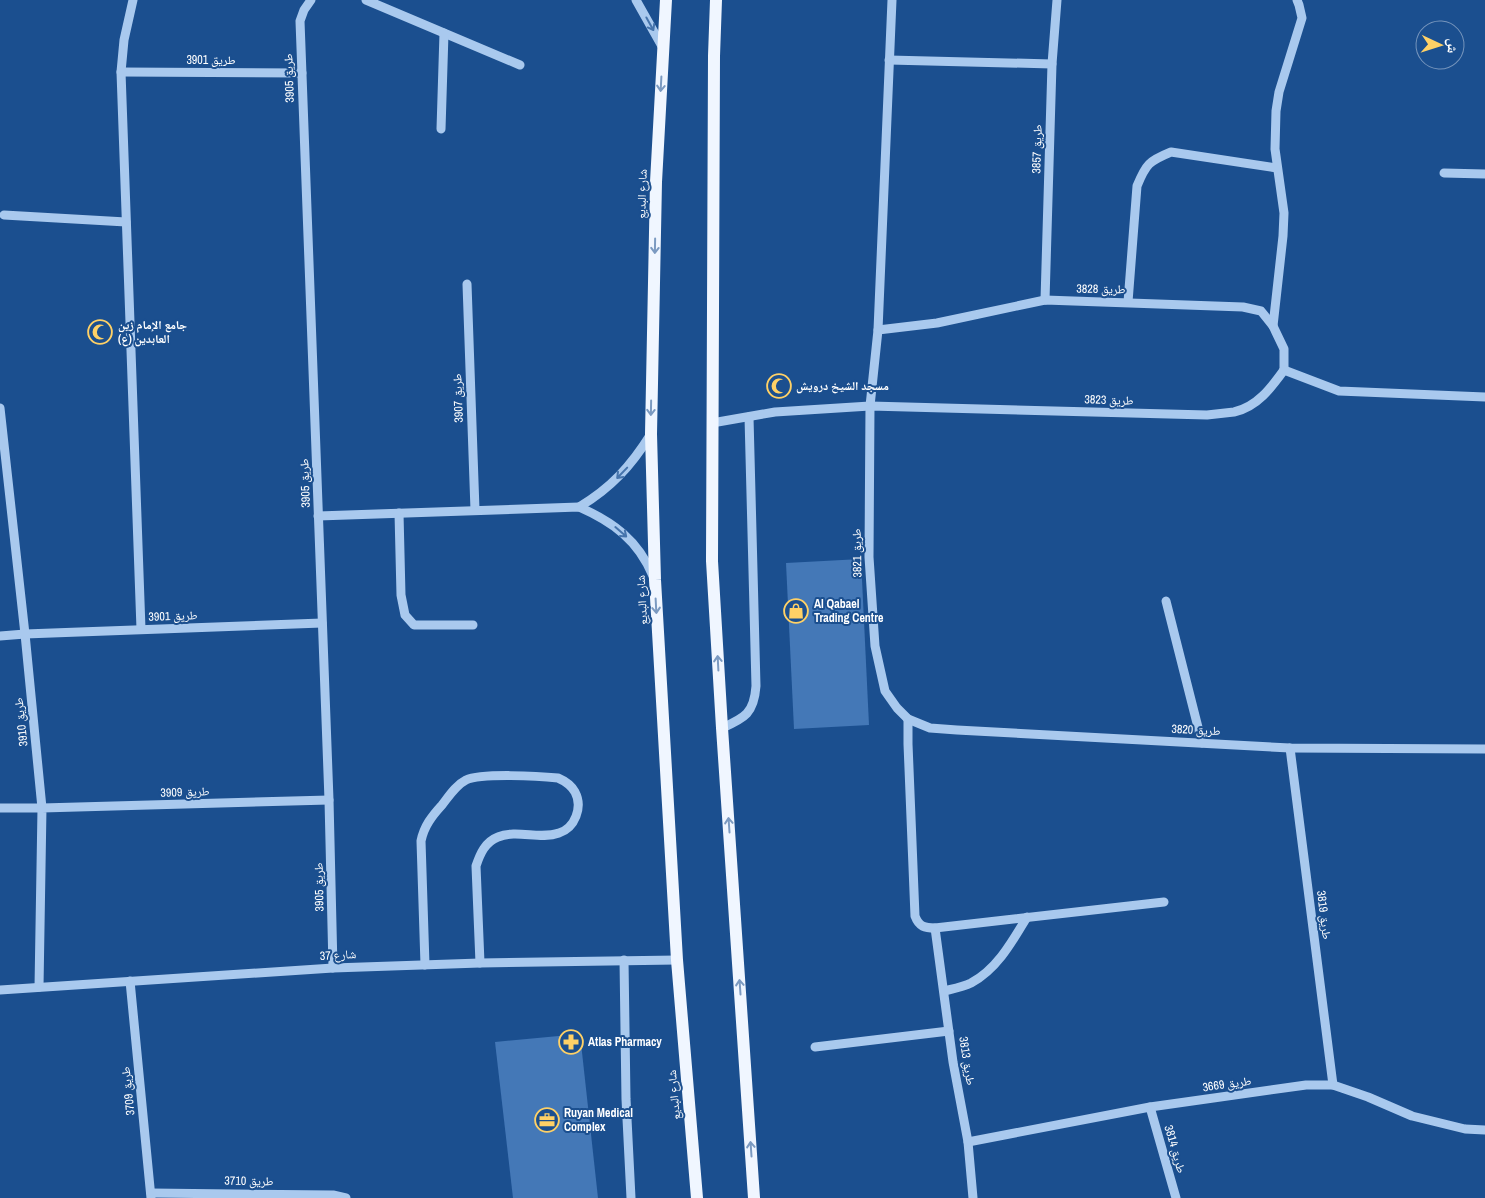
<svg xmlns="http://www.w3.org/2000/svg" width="1485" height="1198" viewBox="0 0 1485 1198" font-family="'Archivo Narrow','Noto Naskh Arabic',sans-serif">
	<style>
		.building { fill: #4478b7 }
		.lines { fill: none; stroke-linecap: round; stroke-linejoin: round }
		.minor { stroke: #a9c9ee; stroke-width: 9 }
		.major { stroke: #f0f6ff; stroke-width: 12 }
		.oneway { stroke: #4674ac }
		.oneway2 { stroke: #7b9ac1 }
		.labels { text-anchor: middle; stroke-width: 4; stroke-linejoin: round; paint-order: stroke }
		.street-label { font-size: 12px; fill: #fff; stroke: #1b4f8f }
		.poi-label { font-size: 12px; font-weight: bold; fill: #fff; stroke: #1b4f8f; text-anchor: start }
	</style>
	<rect width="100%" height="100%" fill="#1b4f8f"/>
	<g class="building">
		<path d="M861,559L869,725L794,729L786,563Z"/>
		<path d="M580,1034L598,1198H513L495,1042Z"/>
	</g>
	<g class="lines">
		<g class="minor">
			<path d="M133,0L124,40L121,72L141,629"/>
			<path d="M311,0L304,10L300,21L329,800L333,968"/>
			<path d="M366,0L520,65"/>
			<path d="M636,0L663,48"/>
			<path d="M892,0L878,330L870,406L869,557L875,646L885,691L897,708L908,719L930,728L957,730L1290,748L1485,749"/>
			<path d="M889,60L1052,64"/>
			<path d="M121,72L302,73"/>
			<path d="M441,129L444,33"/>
			<path d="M1444,173L1485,174"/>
			<path d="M4,215L126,222"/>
			<path d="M467,284L475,510"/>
			<path d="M1045,300L1052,64L1057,0"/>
			<path d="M1128,302L1137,186C1146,164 1149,161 1171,152L1277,168"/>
			<path d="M1273,326L1283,236L1284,213L1275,149L1276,111L1279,92L1302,18L1299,5L1297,0"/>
			<path d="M878,330L937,323L1045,300L1243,307L1261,311L1273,326L1284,349V370"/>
			<path d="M1284,370L1339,391L1485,397"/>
			<path d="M0,408L25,634L42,808H0"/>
			<path d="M712,423L775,412L870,406L1207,415C1216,414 1225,413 1234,412C1257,407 1271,388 1284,370"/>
			<path d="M579,507C611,488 631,466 651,434"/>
			<path d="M399,513L401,595L405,615L414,625H473"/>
			<path d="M318,516L579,507C613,522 638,540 653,576"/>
			<path d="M1166,601L1202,743"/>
			<path d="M0,636L25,634L322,623"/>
			<path d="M908,719V744L915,916C919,927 925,928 935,928L1164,902"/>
			<path d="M722,728C745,718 754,713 756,686L749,417"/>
			<path d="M1290,748L1333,1085"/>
			<path d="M935,928L953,1062L968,1142L973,1198"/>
			<path d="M624,960L626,1099L631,1198"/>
			<path d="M425,965L421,841C424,826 432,816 442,805C449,796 456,785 466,780C481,773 539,776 558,778C565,781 571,785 575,792C583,807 575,828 559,833C540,840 517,829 498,837C485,842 480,854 476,866L480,963"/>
			<path d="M130,981L151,1198"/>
			<path d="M39,987L42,808L329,800"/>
			<path d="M0,990L333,968L480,963L677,960"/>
			<path d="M944,991C952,989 963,987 971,983C997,969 1012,942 1027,917"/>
			<path d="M815,1047L949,1031"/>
			<path d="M1150,1107L1176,1198"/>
			<path d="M968,1142L1150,1107L1306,1085H1333L1368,1097L1412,1116L1465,1129L1485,1130"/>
			<path d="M151,1193L333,1195L346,1198"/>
		</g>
		<g class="major">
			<path d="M666,0L656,182L651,434L655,580L677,960L697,1198"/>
			<path d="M716,0L714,56L712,561L722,728L754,1198"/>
		</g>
	</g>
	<defs><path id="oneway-shaft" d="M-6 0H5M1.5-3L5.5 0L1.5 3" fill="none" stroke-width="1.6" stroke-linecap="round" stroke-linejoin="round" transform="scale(1.25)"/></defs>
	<g class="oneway">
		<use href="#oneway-shaft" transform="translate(650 24) rotate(61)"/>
		<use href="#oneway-shaft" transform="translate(622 473) rotate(134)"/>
		<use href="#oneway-shaft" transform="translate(621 532) rotate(41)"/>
	</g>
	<g class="oneway2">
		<use href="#oneway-shaft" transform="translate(661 84) rotate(93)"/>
		<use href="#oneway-shaft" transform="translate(655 246) rotate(91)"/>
		<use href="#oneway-shaft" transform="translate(651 408) rotate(91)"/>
		<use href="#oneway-shaft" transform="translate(656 606) rotate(87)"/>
		<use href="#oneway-shaft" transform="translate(718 663) rotate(-93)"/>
		<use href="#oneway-shaft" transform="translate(729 825) rotate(-94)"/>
		<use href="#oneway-shaft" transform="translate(740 987) rotate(-94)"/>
		<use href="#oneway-shaft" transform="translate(751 1149) rotate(-94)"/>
	</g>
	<defs>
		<g id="mosque-ring" transform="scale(1.25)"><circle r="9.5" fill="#1b4f8f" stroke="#ffd166" stroke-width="1.5"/><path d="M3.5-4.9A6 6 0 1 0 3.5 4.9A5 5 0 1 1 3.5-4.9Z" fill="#ffd166"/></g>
		<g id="shop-ring" transform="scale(1.25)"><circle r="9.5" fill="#1b4f8f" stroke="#ffd166" stroke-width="1.5"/><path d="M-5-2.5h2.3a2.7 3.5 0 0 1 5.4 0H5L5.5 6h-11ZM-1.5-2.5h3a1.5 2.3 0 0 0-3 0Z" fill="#ffd166"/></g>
		<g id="pharmacy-ring" transform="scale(1.25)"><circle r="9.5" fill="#1b4f8f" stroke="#ffd166" stroke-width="1.5"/><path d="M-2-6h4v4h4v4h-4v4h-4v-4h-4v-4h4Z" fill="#ffd166"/></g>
		<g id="office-ring" transform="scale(1.25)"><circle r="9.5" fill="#1b4f8f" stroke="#ffd166" stroke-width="1.5"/><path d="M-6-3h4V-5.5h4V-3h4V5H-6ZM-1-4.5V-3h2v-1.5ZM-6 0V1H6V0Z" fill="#ffd166"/></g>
	</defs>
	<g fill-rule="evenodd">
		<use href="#mosque-ring" x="100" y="332"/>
		<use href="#mosque-ring" x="779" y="386"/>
		<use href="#shop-ring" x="796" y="611"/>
		<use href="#pharmacy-ring" x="571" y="1042"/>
		<use href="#office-ring" x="547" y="1120"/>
	</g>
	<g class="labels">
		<g class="street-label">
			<text x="211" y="64">طريق 3901</text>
			<text transform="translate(289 78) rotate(-92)" y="4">طريق 3905</text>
			<text transform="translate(1037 149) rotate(-88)" y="4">طريق 3857</text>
			<text transform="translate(642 194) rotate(-88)" y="4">شارع البديع</text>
			<text transform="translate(1101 289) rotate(1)" y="4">طريق 3828</text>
			<text transform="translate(458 398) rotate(-92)" y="4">طريق 3907</text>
			<text transform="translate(1109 400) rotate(2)" y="4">طريق 3823</text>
			<text transform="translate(305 483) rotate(-92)" y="4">طريق 3905</text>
			<text transform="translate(857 553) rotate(-91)" y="4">طريق 3821</text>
			<text transform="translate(642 600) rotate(-93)" y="4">شارع البديع</text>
			<text transform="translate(173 616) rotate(-2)" y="4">طريق 3901</text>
			<text transform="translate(21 722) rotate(-96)" y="4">طريق 3910</text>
			<text transform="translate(1196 730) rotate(3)" y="4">طريق 3820</text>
			<text transform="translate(185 792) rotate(-2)" y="4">طريق 3909</text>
			<text transform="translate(319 887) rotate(-91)" y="4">طريق 3905</text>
			<text transform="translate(1324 915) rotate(83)" y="4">طريق 3819</text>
			<text transform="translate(338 955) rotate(-3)" y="4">شارع 37</text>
			<text transform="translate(967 1061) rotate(81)" y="4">طريق 3813</text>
			<text transform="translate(1227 1084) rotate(-8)" y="4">طريق 3669</text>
			<text transform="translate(128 1091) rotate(-96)" y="4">طريق 3709</text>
			<text transform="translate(674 1095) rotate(-95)" y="4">شارع البديع</text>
			<text transform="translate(1175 1149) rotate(74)" y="4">طريق 3814</text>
			<text transform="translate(249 1181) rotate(1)" y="4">طريق 3710</text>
		</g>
		<g class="poi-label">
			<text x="118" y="329">جامع الإمام زين<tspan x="118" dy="14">العابدين (ع)</tspan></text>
			<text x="796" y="390">مسجد الشيخ درويش</text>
			<text x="814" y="608">Al Qabael<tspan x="814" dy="14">Trading Centre</tspan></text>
			<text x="588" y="1046">Atlas Pharmacy</text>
			<text x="564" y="1117">Ruyan Medical<tspan x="564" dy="14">Complex</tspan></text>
		</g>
	</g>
	<g transform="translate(1440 45) rotate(94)"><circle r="24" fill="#1b4f8f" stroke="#7695bc"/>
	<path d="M0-4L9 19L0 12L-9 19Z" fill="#ffd166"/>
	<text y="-8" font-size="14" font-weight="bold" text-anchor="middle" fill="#ffffff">ش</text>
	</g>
</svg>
